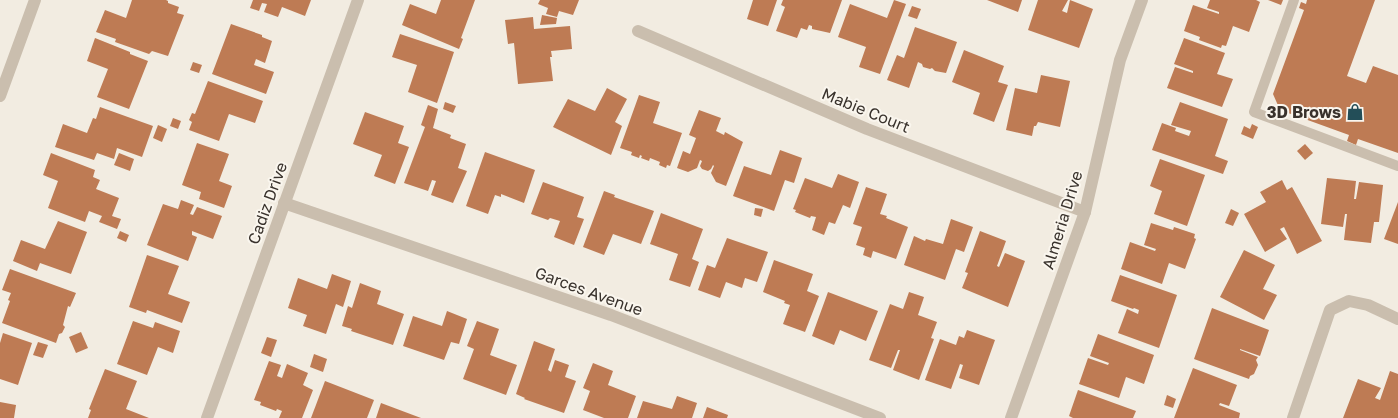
<svg xmlns="http://www.w3.org/2000/svg" width="1398" height="418" viewBox="0 0 1398 418" font-family="'Golos Text',sans-serif">
	<style>
		.building { fill: #be7b54 }
		.lines { fill: none; stroke-linecap: round; stroke-linejoin: round }
		.service { stroke: #cabeae; stroke-width: 10 }
		.minor { stroke: #cabeae; stroke-width: 12 }
		.tertiary { stroke: #cabeae; stroke-width: 12 }
		.labels { text-anchor: middle; stroke-width: 4; stroke-linejoin: round; paint-order: stroke }
		.street-label { font-size: 16px; fill: #39322c; stroke: #faf6ee }
		.poi-label { font-size: 16px; font-weight: bold; fill: #39322c; stroke: #faf6ee; text-anchor: end }
	</style>
	<rect width="100%" height="100%" fill="#f2ece1"/>
	<g class="building">
		<path d="M132,0H166L168,1V3L179,7L177,13L184,15L168,56L152,51L149,54L115,42L116,39L96,32L105,10L126,18Z"/>
		<path d="M253,0H311L305,16L282,7L278,17L264,12L267,4L262,3L259,11L250,8Z"/>
		<path d="M441,0H475L461,38L463,39L459,49L402,25L410,4L436,14Z"/>
		<path d="M540,0H579L573,15L559,11L557,17L546,14L548,8L538,4Z"/>
		<path d="M753,0H777L768,26L747,19Z"/>
		<path d="M783,0H842L830,33L812,29V26L809,25L807,30L801,28L797,38L776,31L785,7L781,5Z"/>
		<path d="M894,0L906,4L880,74L859,67L866,47L838,37L850,4L887,18Z"/>
		<path d="M987,0H1022L1018,12Z"/>
		<path d="M1038,0H1068L1062,11L1067,13L1070,0L1093,9L1079,48L1028,30Z"/>
		<path d="M1210,0H1256L1260,2L1249,32L1233,26L1226,46L1222,45L1221,48L1199,40L1200,37L1184,31L1193,5L1219,14V12L1207,8Z"/>
		<path d="M1268,0H1283L1281,5Z"/>
		<path d="M1307,0H1375L1347,76L1366,83L1373,66L1398,75V153L1358,139L1356,145L1347,141L1349,135L1280,110L1273,94L1304,10L1299,8L1301,2L1306,4Z"/>
		<path d="M912,6L921,9L917,19L908,16Z"/>
		<path d="M542,15L557,18L556,24L540,25Z"/>
		<path d="M533,17L534,29L570,26L572,49L551,51L552,57H550L553,81L518,84L514,43L508,44L505,20Z"/>
		<path d="M231,24L262,35V37L272,41L265,63L256,59L254,65L274,72L266,94L212,74Z"/>
		<path d="M915,27L957,42L946,73L935,71L932,68L930,69L923,67L922,64L918,62L909,88L887,80L897,55L904,58Z"/>
		<path d="M400,34L454,52L437,103L408,92L417,65L392,57Z"/>
		<path d="M95,38L130,52V54L148,61L129,109L97,97L108,69L87,61Z"/>
		<path d="M1184,38L1225,53L1217,74L1233,79L1222,107L1167,88L1175,67L1193,73V71L1174,64Z"/>
		<path d="M964,50L1004,66L998,82L1008,85L994,122L973,114L980,93L952,82Z"/>
		<path d="M193,62L202,65L199,73L190,70Z"/>
		<path d="M1041,75L1070,81L1060,127L1038,122L1036,126H1034L1032,136L1006,130L1015,88L1037,93Z"/>
		<path d="M208,81L263,101L255,123L229,114L219,141L189,130L192,122L189,120L192,113L195,114Z"/>
		<path d="M607,88L627,99L615,122L622,126L611,155L553,127L568,99L595,111Z"/>
		<path d="M639,95L660,102L653,123L682,133L670,166L667,165L666,168L659,165L660,162L650,158L649,161L641,158L642,156L640,155L639,158L631,155L632,152L620,148Z"/>
		<path d="M445,102L456,106L453,113L443,109Z"/>
		<path d="M1180,102L1228,119L1215,156L1228,161L1223,174L1152,150L1162,123L1176,128L1175,131L1189,136L1191,131L1171,125Z"/>
		<path d="M428,105L438,109L433,128L451,135L450,138L466,144L458,168L467,171L453,203L431,195L436,181L432,180L428,191L404,183L425,127L421,125Z"/>
		<path d="M100,107L153,126L142,157L117,148L114,159L97,153L94,160L55,147L63,124L87,133L93,118L96,119Z"/>
		<path d="M699,110L721,118L716,131L724,135L725,132L743,142L726,186L716,182L711,173L714,166L713,165L711,169L708,171L702,169L700,166L702,161L700,160L697,168L688,172L677,168L683,151L690,154L696,138L689,135Z"/>
		<path d="M365,112L404,126L398,143L409,147L395,184L374,176L382,155L353,144Z"/>
		<path d="M173,118L181,121L178,129L170,126Z"/>
		<path d="M1252,124L1258,127L1253,139L1241,134L1244,126L1250,129Z"/>
		<path d="M158,125L167,129L162,142L153,138Z"/>
		<path d="M197,143L229,154L219,181L232,186L224,208L199,199L201,192L182,185Z"/>
		<path d="M1305,144L1313,153L1305,160L1297,151Z"/>
		<path d="M780,150L802,158L794,183L785,180L774,211L733,196L744,166L771,175Z"/>
		<path d="M485,152L535,170L524,203L501,194V197L495,195L488,214L466,206Z"/>
		<path d="M51,153L95,170L93,177L100,180L96,189L119,198L112,216L121,219L117,229L99,222L102,216L89,211L85,222L48,208L58,181L43,175Z"/>
		<path d="M119,153L134,159L130,171L114,165Z"/>
		<path d="M1160,159L1205,175L1187,226L1154,214L1162,191L1150,186Z"/>
		<path d="M838,174L859,182L850,208L843,205L835,224L829,222L824,235L812,230L816,217L811,216L810,218L795,212L796,210L793,209L805,178L832,188Z"/>
		<path d="M1327,178L1356,181L1354,199H1356L1359,182L1383,185L1379,222H1374L1371,243L1344,240L1347,214H1345L1343,227L1321,224Z"/>
		<path d="M1282,180L1287,190L1292,187L1322,241L1297,254L1284,227L1280,229L1287,239L1265,252L1244,214L1266,202L1260,192Z"/>
		<path d="M543,182L584,197L577,217L584,219L574,245L554,237L560,221L550,218L548,220L531,214Z"/>
		<path d="M866,187L887,194L880,214L887,216L886,218L908,227L896,259L873,251L871,258L863,255L865,248L856,245L862,227L853,224Z"/>
		<path d="M604,191L615,195L614,197L654,211L641,244L613,234L604,255L583,247Z"/>
		<path d="M181,200L194,205L190,214L193,215L197,207L222,216L213,239L192,231V235L197,237L188,261L147,245L163,204L178,209Z"/>
		<path d="M1398,202V244L1384,239Z"/>
		<path d="M755,208L763,209L761,217L754,215Z"/>
		<path d="M1231,209L1239,213L1233,226L1225,223Z"/>
		<path d="M661,213L703,229L692,259L699,262L690,287L669,280L678,254L650,244Z"/>
		<path d="M951,219L973,227L964,252L956,249L945,280L904,265L914,236L925,241L926,239L943,244Z"/>
		<path d="M58,221L87,232L71,274L40,263L37,271L13,261L21,240L45,249Z"/>
		<path d="M1151,223L1173,230L1174,227L1195,234L1194,238L1196,239L1185,269L1169,263L1162,284L1121,269L1130,242L1155,251L1156,249L1144,245Z"/>
		<path d="M120,231L129,235L126,242L117,238Z"/>
		<path d="M980,231L1006,241L997,266L999,267L1005,253L1025,261L1008,307L962,288L968,273L965,272Z"/>
		<path d="M727,238L768,252L757,282L745,278L742,288L726,282L720,298L698,290L707,265L715,268Z"/>
		<path d="M1244,250L1275,265L1263,289L1277,295L1264,320L1220,297Z"/>
		<path d="M147,255L179,266L168,294L190,302L182,323L147,310L146,313L129,307Z"/>
		<path d="M774,260L813,274L807,291L819,296L805,332L783,324L790,305L784,303L785,301L763,292Z"/>
		<path d="M10,269L76,293L70,307L68,306L63,325L65,327L62,333L59,334L56,343L2,323L10,301L8,300L11,293L2,290Z"/>
		<path d="M332,274L351,281L343,307L336,304L326,334L303,326L307,315L288,308L298,278L327,289Z"/>
		<path d="M1120,275L1177,295L1159,348L1118,333L1127,309L1138,314L1139,310L1134,308L1133,309L1111,301Z"/>
		<path d="M360,283L381,291L377,304L404,314L393,345L351,331L352,329L342,326L348,306L352,308Z"/>
		<path d="M828,292L878,311L866,341L840,330L834,345L812,336Z"/>
		<path d="M909,292L924,297L918,315L937,322L931,338L934,339L919,380L893,370L900,350H898L891,368L869,360L890,304L903,309Z"/>
		<path d="M1212,308L1269,330L1260,356L1240,349V350L1258,357L1256,360L1258,365L1254,374L1250,376L1249,379L1194,359Z"/>
		<path d="M447,311L467,319L459,344L451,342L444,360L403,346L413,316L442,326Z"/>
		<path d="M133,321L153,328L155,322L180,331L173,353L158,347L147,375L117,364Z"/>
		<path d="M477,321L499,329L490,355L517,365L506,395L463,379L474,349L467,346Z"/>
		<path d="M967,330L995,340L979,385L959,378L963,365L960,364L951,389L925,380L940,339L956,345L959,336L964,338Z"/>
		<path d="M81,332L88,348L76,353L69,337Z"/>
		<path d="M3,333L32,343L18,385L0,379V343Z"/>
		<path d="M1098,334L1154,355L1144,384L1126,377L1119,398L1079,384L1088,358L1108,365L1109,363L1090,356Z"/>
		<path d="M267,337L277,340L271,357L261,353Z"/>
		<path d="M534,341L555,349L548,370L551,372L555,360L569,365L565,377L576,381L564,413L524,399L525,398L516,394Z"/>
		<path d="M38,342L48,345L43,358L33,355Z"/>
		<path d="M314,354L327,359L323,372L310,367Z"/>
		<path d="M269,361L281,365L277,376L282,378L287,364L308,373L303,385L313,390L302,418H279L282,411L277,409L276,411L260,405L261,402L254,400Z"/>
		<path d="M593,363L613,371L608,385L636,396L628,418H604L583,410L590,391L583,388Z"/>
		<path d="M1193,368L1237,385L1229,406L1220,403L1219,405L1240,413L1239,418H1174Z"/>
		<path d="M105,369L137,381L126,409L149,418H88L91,410L89,409Z"/>
		<path d="M1390,371L1398,374V418H1343L1358,379L1381,388L1375,398L1380,400Z"/>
		<path d="M325,381L374,400L367,418H311Z"/>
		<path d="M1078,390L1136,411L1133,418H1073L1069,416Z"/>
		<path d="M1167,395L1176,399L1173,408L1164,405Z"/>
		<path d="M677,396L697,403L692,418H637L643,401L672,409Z"/>
		<path d="M0,402L16,405L14,418H0Z"/>
		<path d="M381,403L421,418H376Z"/>
		<path d="M707,407L728,415L727,418H703Z"/>
	</g>
	<g class="lines">
		<path class="service" d="M1294,0L1254,112L1398,166"/>
		<g class="minor">
			<path d="M638,31L867,129L1085,212"/>
			<path d="M284,203L611,315L880,418"/>
			<path d="M207,418L358,0"/>
			<path d="M1011,418L1085,212L1120,60L1142,0"/>
			<path d="M1293,418L1330,310L1349,301L1368,305L1398,319"/>
		</g>
		<path class="tertiary" d="M0,96L35,0"/>
	</g>
	<defs>
		<g id="shop-bare" transform="scale(1.35)"><path d="M-5-2.5h2.3a2.7 3.5 0 0 1 5.4 0H5L5.5 6h-11ZM-1.5-2.5h3a1.5 2.3 0 0 0-3 0Z" fill="#234e58" stroke="#faf6ee" stroke-width="2.5" paint-order="stroke"/></g>
	</defs>
	<g fill-rule="evenodd">
		<use href="#shop-bare" x="1355" y="112"/>
	</g>
	<g class="labels">
		<g class="street-label">
			<text transform="translate(866 110) rotate(22)" y="6">Mabie Court</text>
			<text transform="translate(267 203) rotate(-70)" y="6">Cadiz Drive</text>
			<text transform="translate(1062 220) rotate(-73)" y="6">Almeria Drive</text>
			<text transform="translate(589 291) rotate(20)" y="6">Garces Avenue</text>
		</g>
		<g class="poi-label">
			<text x="1341" y="118">3D Brows</text>
		</g>
	</g>
</svg>
